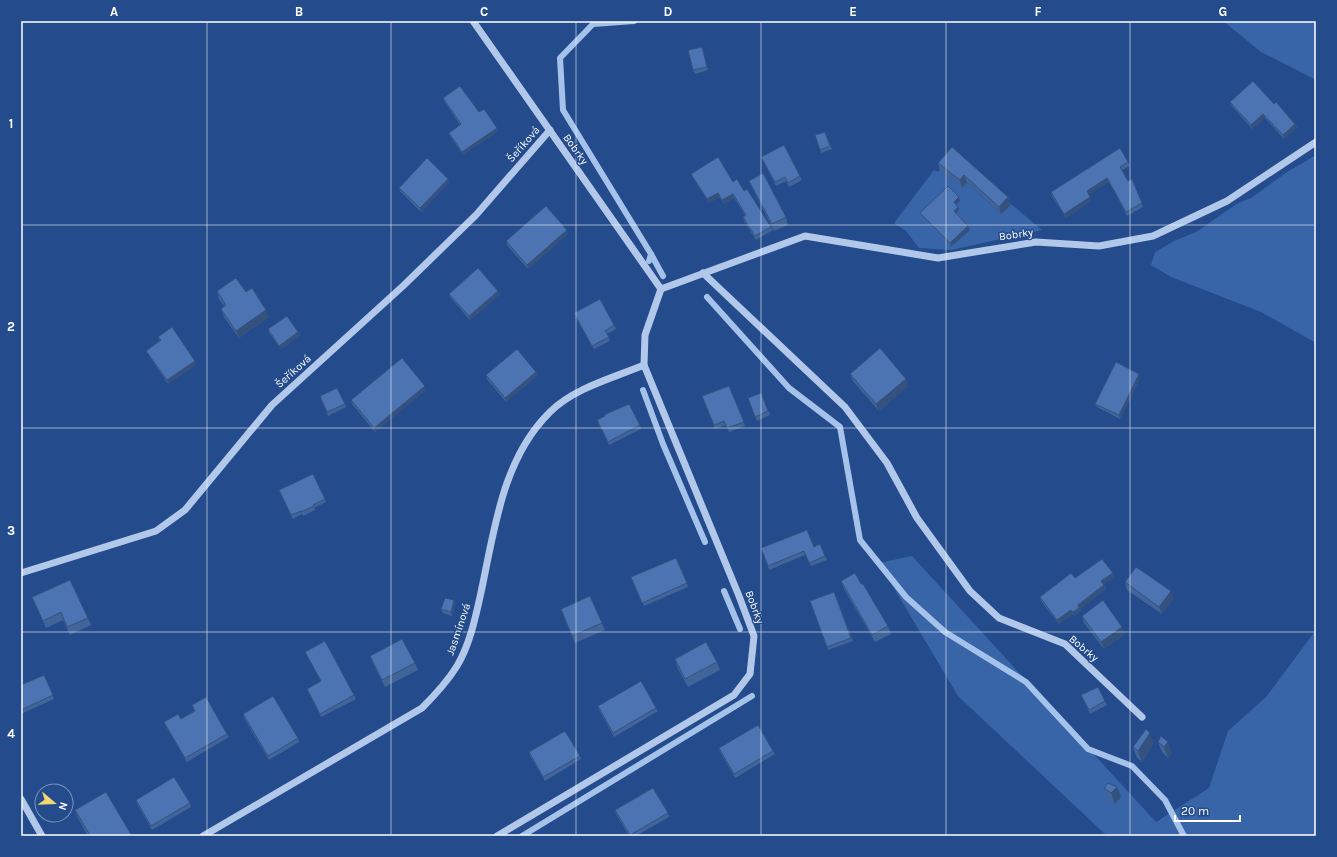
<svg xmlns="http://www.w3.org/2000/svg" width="1337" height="857" viewBox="0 0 1337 857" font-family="Karla,sans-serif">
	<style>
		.green { fill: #3864a8 }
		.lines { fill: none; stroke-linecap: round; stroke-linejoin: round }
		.stream { stroke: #a5c2eb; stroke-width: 6 }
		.minor { stroke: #b1c8ea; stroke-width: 7 }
		.wall { fill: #416499 }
		.shaded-wall { fill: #35517d }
		.building { fill: #4c74b2; stroke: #35517d }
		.grid { fill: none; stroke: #fff; stroke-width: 1; stroke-opacity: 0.55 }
		.labels { text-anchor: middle; stroke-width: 3; stroke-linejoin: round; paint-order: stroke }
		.street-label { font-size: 11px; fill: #fff; stroke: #244b8b }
		.neatline { fill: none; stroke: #fff; stroke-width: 1.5 }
		.grid-label { font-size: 13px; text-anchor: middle; font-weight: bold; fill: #fff }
	</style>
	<rect width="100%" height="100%" fill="#244b8b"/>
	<g class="green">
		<path d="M1223,21H1316V80L1261,52Z"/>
		<path d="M1316,155V343L1261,312L1171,277L1151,265L1155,252L1174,241L1196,232L1238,203L1251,198L1287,172Z"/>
		<path d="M934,170L938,172L940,170L962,187L967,182L1001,214L1011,204L1042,230L951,250L919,248L906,231L894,223Z"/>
		<path d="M912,556L1156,822L1209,788L1228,731L1266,697L1316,630V836H1107L958,696L879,563Z"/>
	</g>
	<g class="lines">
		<g class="stream">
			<path d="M634,21L593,24L560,58L563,110L651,254L649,261"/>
			<path d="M651,254L663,276"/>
			<path d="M707,297L789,388L840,427L860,540L906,597L945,632L1026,682L1088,749L1132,766L1165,800L1184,836"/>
			<path d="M643,390L663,444L705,542"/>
			<path d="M724,591L740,629"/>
			<path d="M522,836L752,696"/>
		</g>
		<g class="minor">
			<path d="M473,21L661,289L645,335L644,365L739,596L754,636L750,674L734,695L497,836"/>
			<path d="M703,273L845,407L887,463L917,518L970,591L999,618L1065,644L1142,717"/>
			<path d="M661,289L805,236L938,258L1036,242L1099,246L1153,236L1227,201L1316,142"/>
			<path d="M21,573L156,531L185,510L272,405L403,286L476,215L550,130"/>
			<path d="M21,799L42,836"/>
			<path d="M203,836L422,708C435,695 447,682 457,666C469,646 475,620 480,597C494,534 501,460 550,412C574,388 613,378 644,365"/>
		</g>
	</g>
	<g class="wall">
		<path d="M703,50L708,70L695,74L693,70Z"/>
		<path d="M443,98L479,112L497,128L498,131L463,155L450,136L449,133L460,125L444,101Z"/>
		<path d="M1230,102L1274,104L1295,124L1297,127L1284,139L1265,118L1252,129L1232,106Z"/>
		<path d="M825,132L832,149L821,153L815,135Z"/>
		<path d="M952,147L1008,197L1011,205L1001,214L967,182L962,188L940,170L938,163Z"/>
		<path d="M761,157L800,176L802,180L789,187L786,181L776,186Z"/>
		<path d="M1128,162L1130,166L1122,170L1128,181L1132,179L1143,207L1127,216L1109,182L1089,194L1091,201L1066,218L1052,196L1051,192Z"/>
		<path d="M691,174L733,182L744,191L771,227L773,230L756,240L744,221L743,217L745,215L734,198L724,204L719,197L709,203L693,178Z"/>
		<path d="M448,179L449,182L421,212L400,191L399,188Z"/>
		<path d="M749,181L786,217L788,225L774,231L752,188Z"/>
		<path d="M959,197L960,201L956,205L958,207L959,210L956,214L970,230L951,247L922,216L920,213Z"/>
		<path d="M568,234L528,269L507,245L506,241Z"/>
		<path d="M217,291L246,292L269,317L239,338L224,317L221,309L225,307L219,299Z"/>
		<path d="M449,294H500L470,320L450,297Z"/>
		<path d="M574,313L614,325L616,329L607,334L610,341L594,349L575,317Z"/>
		<path d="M268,329L298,332L300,336L281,349L269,333Z"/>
		<path d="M158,337L196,365L168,384L146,351L160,341Z"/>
		<path d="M536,372L537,376L506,402L487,379L486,375Z"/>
		<path d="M850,374L908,386L879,411L853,381Z"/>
		<path d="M1140,378L1120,419L1097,407L1095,404Z"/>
		<path d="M729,386L745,426L729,432L726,425L715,429L702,396Z"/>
		<path d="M426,390L375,432L352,404L351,400Z"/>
		<path d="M761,393L770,415L757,421L748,398Z"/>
		<path d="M320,396L345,404L346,407L328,416Z"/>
		<path d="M597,420L640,425L641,429L609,445Z"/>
		<path d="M279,490L325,499L326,502L314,508L315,510L303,516L302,514L293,519Z"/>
		<path d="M820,544L827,560L811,566L805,555L769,570L761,548L814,547Z"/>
		<path d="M1114,577L1104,584L1106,589L1080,609L1081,611L1074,616L1073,614L1059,624L1041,601L1040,597L1075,578Z"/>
		<path d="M632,581L687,583L688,587L644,606Z"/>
		<path d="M841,581L888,626L891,634L875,642L844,589Z"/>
		<path d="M1125,582L1174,598L1162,614L1127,590Z"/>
		<path d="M834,592L853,641L828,650L810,601Z"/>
		<path d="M32,597L88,618L91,625L70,635L63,620L46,628Z"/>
		<path d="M454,600L455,604L452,616L443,613L441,609Z"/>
		<path d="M561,609L602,623L605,630L575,643Z"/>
		<path d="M1082,616L1125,634L1104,649L1084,623Z"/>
		<path d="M305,652L354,695L356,699L321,717L307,689L321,681L307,655Z"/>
		<path d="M370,656L415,663L418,670L385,687L373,664Z"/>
		<path d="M675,659L717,662L720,670L688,687L677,667Z"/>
		<path d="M21,685L53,695L54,699L21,714Z"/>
		<path d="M1081,695L1105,701L1107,705L1090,714Z"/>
		<path d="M192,705L227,734L229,737L187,762L165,725L164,722L181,719L194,711Z"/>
		<path d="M598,706L656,708L658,711L614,737L599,710Z"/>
		<path d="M243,714L298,738L299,742L269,760L244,718Z"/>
		<path d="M1158,742L1172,753L1168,758L1162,752Z"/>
		<path d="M1154,743L1142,762L1137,758L1133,747Z"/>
		<path d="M719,748L773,751L775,754L735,778L720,752Z"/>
		<path d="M529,752L580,756L581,759L545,781L530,756Z"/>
		<path d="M1104,788L1121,797L1115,804L1108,799Z"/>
		<path d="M136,800L190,803L191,807L152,830L137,804Z"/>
		<path d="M75,810L132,836H88L78,818Z"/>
		<path d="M615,810L668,813L669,817L636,836H629L616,814Z"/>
	</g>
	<g class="shaded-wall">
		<path d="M1263,114L1265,118L1252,129L1251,125Z"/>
		<path d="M1295,124L1297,127L1284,139L1283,135Z"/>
		<path d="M497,128L498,131L463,155L462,152Z"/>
		<path d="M964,175L967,182L962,188L960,180Z"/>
		<path d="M1107,178L1109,182L1088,195L1087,191Z"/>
		<path d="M448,179L449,182L421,212L420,208Z"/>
		<path d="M718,193L719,197L709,203L707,199Z"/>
		<path d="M733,194L734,198L724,204L722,200Z"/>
		<path d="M959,197L960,201L955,206L954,202Z"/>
		<path d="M1008,197L1011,205L1001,214L999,207Z"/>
		<path d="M1090,197L1091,201L1066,218L1064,214Z"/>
		<path d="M958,207L959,210L955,215L954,211Z"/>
		<path d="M968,226L970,230L951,247L950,243Z"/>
		<path d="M567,230L568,234L528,269L527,265Z"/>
		<path d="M498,291L500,294L470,320L469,316Z"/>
		<path d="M266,310L269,317L239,338L236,331Z"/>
		<path d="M298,332L300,336L281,349L279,346Z"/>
		<path d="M195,361L196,365L168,384L167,380Z"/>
		<path d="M536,372L537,376L506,402L505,398Z"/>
		<path d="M1139,374L1140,378L1120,419L1119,415Z"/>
		<path d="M906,379L908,386L879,411L876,404Z"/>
		<path d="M425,386L426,390L375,432L374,428Z"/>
		<path d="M1113,573L1114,577L1103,585L1101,581Z"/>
		<path d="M1104,585L1106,589L1080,609L1081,611L1074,616L1073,612L1078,605Z"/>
		<path d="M1171,591L1174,598L1162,614L1159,607Z"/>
		<path d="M454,600L455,604L452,616L451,612Z"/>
		<path d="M1071,610L1073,614L1059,624L1057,620Z"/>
		<path d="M1122,627L1125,634L1104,649L1101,642Z"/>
		<path d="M1150,733L1154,743L1142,762L1138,751Z"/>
		<path d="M1168,742L1172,753L1168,758L1164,747Z"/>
		<path d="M1117,787L1121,797L1115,804L1111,793Z"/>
	</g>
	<g class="building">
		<path d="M702,47L707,67L693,70L688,50Z"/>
		<path d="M1253,81L1274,104L1276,102L1295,124L1283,135L1263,114L1251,125L1230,102Z"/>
		<path d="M460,86L479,112L484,109L497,128L462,152L449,133L461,124L443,98Z"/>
		<path d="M825,132L830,146L820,150L815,135Z"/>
		<path d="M784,145L800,176L788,183L785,177L775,182L761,157Z"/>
		<path d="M952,147L1008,197L999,207L964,175L960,180L938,163Z"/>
		<path d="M1120,148L1128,162L1120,167L1128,181L1132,179L1142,203L1126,212L1107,178L1087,191L1090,197L1064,214L1051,192Z"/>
		<path d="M718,157L733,182L737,179L744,191L747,189L771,227L755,236L743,217L746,215L733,194L722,200L718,193L707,199L691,174Z"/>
		<path d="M427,158L448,179L420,208L399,188Z"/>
		<path d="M763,173L786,217L772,224L749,181Z"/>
		<path d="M948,186L959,197L954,202L958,207L954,211L968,226L950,243L920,213Z"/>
		<path d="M546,206L567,230L527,265L506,241Z"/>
		<path d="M478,268L498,291L469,316L449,294Z"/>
		<path d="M236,278L246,292L252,288L266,310L236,331L221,309L226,305L217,291Z"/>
		<path d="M600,299L614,325L605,331L609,337L592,346L574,313Z"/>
		<path d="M287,316L298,332L279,346L268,329Z"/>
		<path d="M172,327L195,361L167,380L146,351L161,340L158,337Z"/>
		<path d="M880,348L906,379L876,404L850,374Z"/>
		<path d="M517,349L536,372L505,398L486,375Z"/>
		<path d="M402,358L425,386L374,428L351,400Z"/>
		<path d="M1116,362L1139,374L1119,415L1095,404Z"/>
		<path d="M729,386L744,422L727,428L724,421L714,425L702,396Z"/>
		<path d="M337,388L345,404L327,412L320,396Z"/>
		<path d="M761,393L768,411L755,417L748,398Z"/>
		<path d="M629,404L640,425L608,442L597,420L605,416L604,415Z"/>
		<path d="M313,474L325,499L313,505L314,506L301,512V511L291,515L279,490Z"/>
		<path d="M807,530L814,547L820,544L825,556L809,563L804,551L768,566L761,548Z"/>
		<path d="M676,558L687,583L642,603L631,577Z"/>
		<path d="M1102,559L1113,573L1101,581L1104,585L1078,605L1079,608L1073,612L1071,610L1057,620L1040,597L1071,573L1075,578Z"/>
		<path d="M1136,567L1171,591L1159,607L1125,582Z"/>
		<path d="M855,573L861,584H863L888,626L872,635L841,581Z"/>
		<path d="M70,580L88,618L67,627L61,612L43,621L32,597Z"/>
		<path d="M834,592L851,638L827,647L810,601Z"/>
		<path d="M590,596L602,623L572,636L561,609Z"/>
		<path d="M445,598L454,600L451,612L441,609Z"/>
		<path d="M1103,600L1122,627L1101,642L1082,616Z"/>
		<path d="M402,639L415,663L382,680L370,656Z"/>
		<path d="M325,641L354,695L320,714L307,689L321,681L305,652Z"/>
		<path d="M706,642L717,662L685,679L675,659Z"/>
		<path d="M44,675L53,695L21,710V685Z"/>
		<path d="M641,681L656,708L613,733L598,706Z"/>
		<path d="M1098,687L1105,701L1089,710L1081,695Z"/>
		<path d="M273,696L298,738L268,756L243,714Z"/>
		<path d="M206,697L227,734L185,758L164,722L178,714L181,719L195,711L192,705Z"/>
		<path d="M758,725L773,751L734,774L719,748Z"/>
		<path d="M1146,729L1150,733L1138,751L1133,747Z"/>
		<path d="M565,731L580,756L543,777L529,752Z"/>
		<path d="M1161,736L1168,742L1164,747L1158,742Z"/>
		<path d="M174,777L190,803L151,826L136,800Z"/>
		<path d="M1108,783L1117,787L1111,793L1104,788Z"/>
		<path d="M653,788L668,813L630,835L615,810Z"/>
		<path d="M106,792L132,836H88L90,835L75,810Z"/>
	</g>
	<path class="grid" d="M207,21V836M391,21V836M576,21V836M761,21V836M946,21V836M1130,21V836M21,225H1316M21,428H1316M21,632H1316"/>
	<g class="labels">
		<g class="street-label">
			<text transform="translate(523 144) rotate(-49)" y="4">Šeříková</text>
			<text transform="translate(576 149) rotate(55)" y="4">Bobrky</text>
			<text transform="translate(1016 234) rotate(-8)" y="4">Bobrky</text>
			<text transform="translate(293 371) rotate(-42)" y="4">Šeříková</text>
			<text transform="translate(755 607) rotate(70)" y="4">Bobrky</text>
			<text transform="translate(458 629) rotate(-71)" y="4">Jasmínová</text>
			<text transform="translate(1084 648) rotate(40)" y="4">Bobrky</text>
		</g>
	</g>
	<rect width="1337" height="857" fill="none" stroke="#244b8b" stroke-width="44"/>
	<g transform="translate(54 803) rotate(109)"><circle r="19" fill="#244b8b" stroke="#7c93b9"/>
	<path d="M0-3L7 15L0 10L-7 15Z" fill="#f5d774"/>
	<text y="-6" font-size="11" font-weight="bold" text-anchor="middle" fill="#ffffff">N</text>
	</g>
	<path d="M1175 815v6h65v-6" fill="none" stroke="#ffffff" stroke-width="2"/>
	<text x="1181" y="815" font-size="12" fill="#ffffff" stroke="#244b8b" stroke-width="3" paint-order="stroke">20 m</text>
	<rect x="22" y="22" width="1293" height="813" class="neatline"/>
	<g class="grid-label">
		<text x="114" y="16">A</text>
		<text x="299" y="16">B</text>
		<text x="484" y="16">C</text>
		<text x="668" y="16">D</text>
		<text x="853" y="16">E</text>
		<text x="1038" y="16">F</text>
		<text x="1223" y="16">G</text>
		<text x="11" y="128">1</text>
		<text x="11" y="331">2</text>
		<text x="11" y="535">3</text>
		<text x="11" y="738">4</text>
	</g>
</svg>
